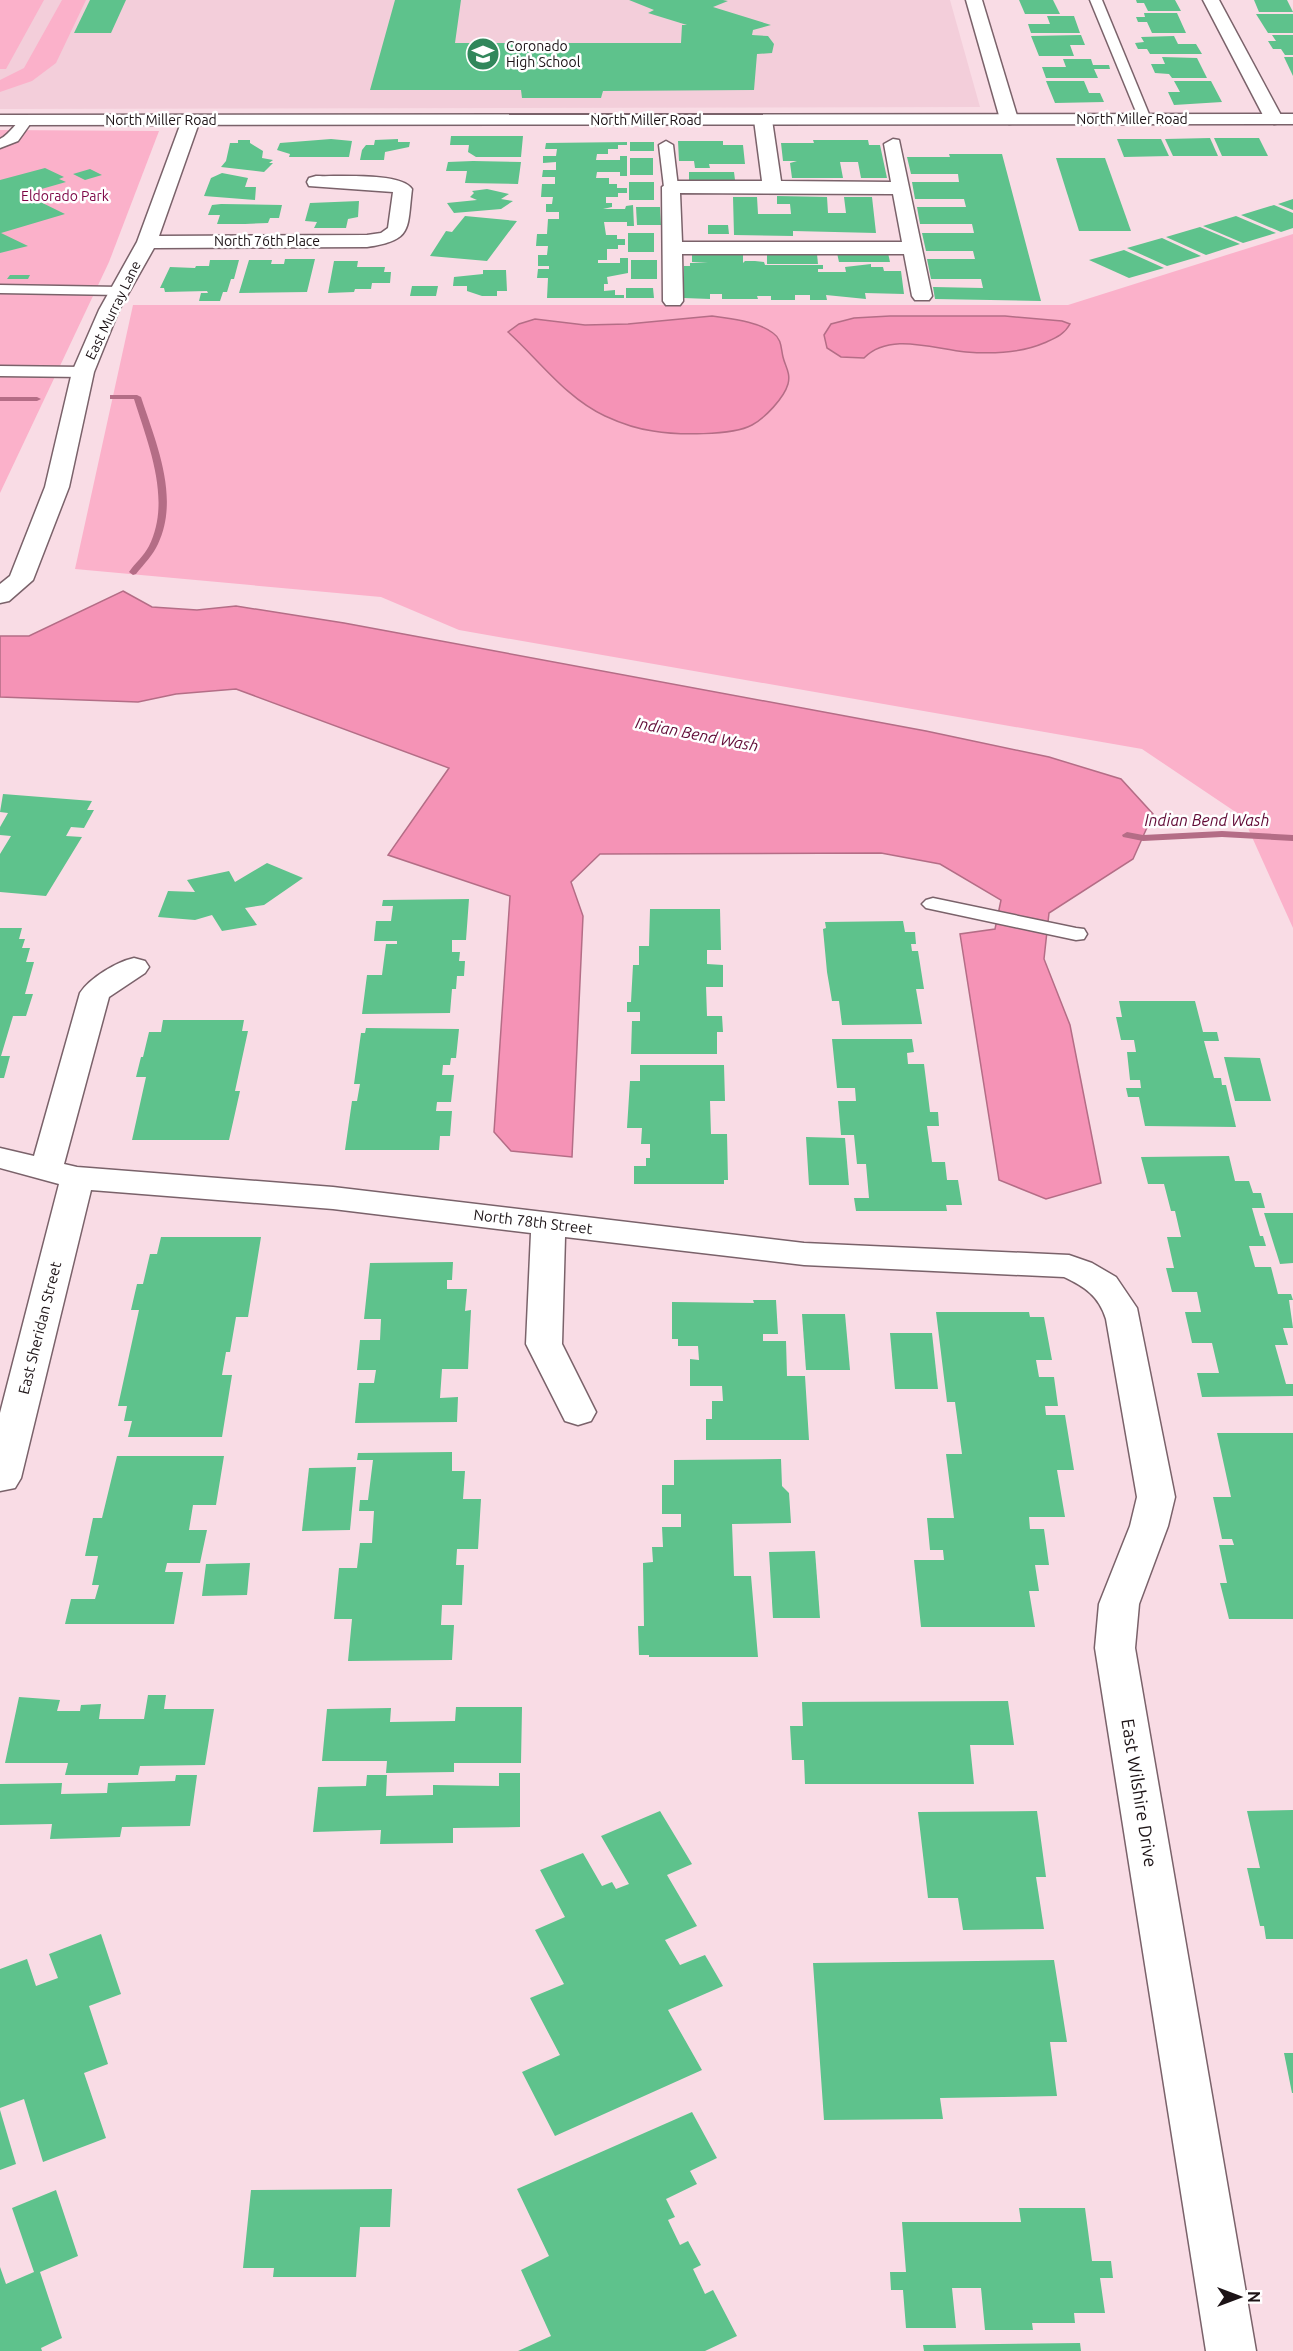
<svg xmlns="http://www.w3.org/2000/svg" width="1293" height="2351" viewBox="0 0 1293 2351" font-family="Ubuntu,sans-serif">
	<style>
		.built { fill: #f3ceda }
		.green { fill: #fbb1ca }
		.water { fill: #f593b6; stroke: #b46d86; stroke-width: 1.5 }
		.lines { fill: none; stroke-linecap: round; stroke-linejoin: round }
		.stream { fill: #b46d86; fill-rule: evenodd }
		.building { fill: #5ec28c }
		.lane-casing { stroke: #7a626a; stroke-width: 3 }
		.street-casing { stroke: #7a626a; stroke-width: 3 }
		.secondary-casing { stroke: #7a626a; stroke-width: 3 }
		.lane { fill: #fff; fill-rule: evenodd }
		.street { fill: #fff; fill-rule: evenodd }
		.secondary { fill: #fff; fill-rule: evenodd }
		.labels { text-anchor: middle; stroke-width: 5; stroke-linejoin: round; paint-order: stroke }
		.far-poi-label { font-size: 14px; fill: #1c1316; stroke: #fff; text-anchor: start }
		.far-street-label { font-size: 14px; fill: #1c1316; stroke: #fff }
		.far-park-label { font-size: 14px; fill: #7d0445; stroke: #fff }
		.street-label { font-size: 15px; fill: #1c1316; stroke: #fff }
		.water-label { font-size: 16px; font-style: italic; fill: #610a36; stroke: #fff }
		.near-street-label { font-size: 18px; fill: #1c1316; stroke: #fff }
	</style>
	<rect width="100%" height="100%" fill="#f9dce5"/>
	<path class="built" d="M0,0H950L980,107L0,109Z"/>
	<g class="green">
		<path d="M0,0H44L6,69H0Z"/>
		<path d="M62,0H86L56,63L32,81L0,92V80L24,68Z"/>
		<path d="M0,130L159,131L109,262L0,493Z"/>
		<path d="M1293,234V928L1243,817L1142,749L459,630L381,597L75,569L133,305H1068Z"/>
	</g>
	<g class="water">
		<path d="M712,316C731,319 757,321 773,333C782,339 781,349 783,357C785,366 791,373 788,384C784,398 765,418 752,425C732,436 676,435 653,431C638,429 618,422 605,416C566,398 539,360 508,332L519,324L535,319L585,325L628,324Z"/>
		<path d="M890,316H1005L1062,321L1070,324C1064,335 1055,338 1044,343C1021,353 992,354 966,352C933,349 890,332 864,358L841,357L827,348L824,335L831,324L854,318Z"/>
		<path d="M123,591L152,607L197,610L236,606L344,623L926,731L1049,757L1121,779L1153,814L1133,859L1049,913L1044,959L1070,1025L1101,1183L1046,1199L999,1180L960,934L995,929L1001,900L940,864L881,853L600,854L571,882L583,916L572,1157L511,1151L494,1132L510,896L388,855L449,768L236,689L176,694L138,702L0,697V636H29Z"/>
	</g>
	<g class="lines">
		<g class="stream">
			<path d="M110,395H137L141,397C156,443 180,497 158,544C153,555 144,564 136,574L133,575L129,572C135,563 144,556 149,546C172,500 148,444 134,399H110Z"/>
			<path d="M0,397H37L41,399L37,401H0Z"/>
			<path d="M1222,831L1293,835V841L1222,837L1143,841L1123,837L1122,835L1127,832L1143,835Z"/>
		</g>
	</g>
	<g class="building">
		<path d="M90,0H126L111,33H74Z"/>
		<path d="M395,0H461L455,43H681L682,25H687L648,13L654,10L629,0H723L728,1L713,7L771,25L753,30L752,35L768,36L774,44L772,53L757,54L754,90L603,91L601,98H522L521,90H370Z"/>
		<path d="M1019,0H1053L1060,14H1025Z"/>
		<path d="M1136,0H1175L1181,11H1148L1144,3H1137Z"/>
		<path d="M1254,0H1287L1293,12H1259Z"/>
		<path d="M1144,13H1177L1186,33H1152L1147,22H1138L1136,17H1145Z"/>
		<path d="M1256,14H1293V33H1268Z"/>
		<path d="M1047,16H1074L1080,33H1031L1028,24H1050Z"/>
		<path d="M1081,35L1085,45H1070L1074,56H1039L1031,36Z"/>
		<path d="M1272,35H1293V55H1285L1281,49H1273L1268,41H1276Z"/>
		<path d="M1174,36L1178,44H1196L1202,54H1150L1147,49H1138L1135,43L1144,42L1141,37Z"/>
		<path d="M1162,57L1197,58L1207,78H1172L1169,74L1155,73L1151,64H1165Z"/>
		<path d="M1284,57H1293V76Z"/>
		<path d="M1063,59H1091L1093,65H1109L1110,69H1094L1098,78H1046L1042,67H1066Z"/>
		<path d="M1046,81H1084L1089,93H1100L1104,102L1055,103Z"/>
		<path d="M1174,81H1211L1222,102L1174,105L1168,92H1180Z"/>
		<path d="M451,136H523L521,157H476L468,152L469,145H450Z"/>
		<path d="M1210,138L1218,156H1173L1165,139Z"/>
		<path d="M1214,138H1259L1268,156H1222Z"/>
		<path d="M331,139L352,141L349,157H289L290,154L277,150L280,143Z"/>
		<path d="M398,139V142H410L409,147L385,152L384,160H360L362,150L366,145H374L375,140Z"/>
		<path d="M1117,139H1161L1169,156L1124,157Z"/>
		<path d="M238,140H250V143L263,151L262,158L273,160L269,163H273L264,172L221,167L226,161L230,143H238Z"/>
		<path d="M813,140H868L869,145H880L887,178H861L858,162H840L843,178H792L790,163L797,161H783L781,143H814Z"/>
		<path d="M678,141H723V145H743L745,164H709L710,168H695L694,161H679Z"/>
		<path d="M627,142V145H618V149H608V154H597L596,160H620V156H627V176H620V172H597L596,178H609V184H617V188H627V193H618V197H606V203H612V207L603,209H625L626,206L633,205L634,226H627V222H604L606,235H617V239H625V245H618V249H607V260H598V263H620V258H628V273L607,277L608,284H604V291L615,290V295H624V298H547L548,278H537L538,269H549V266H538V255H547L548,246H536L537,234H547L548,219H559V212H546V204H552L553,197H541L542,184H555V177H542L543,170H556V162L543,163V156H556L557,149H545L546,143Z"/>
		<rect x="630" y="142" width="24" height="9"/>
		<path d="M949,154H1002L1041,301L935,299L933,287L983,288L981,279H931L927,259H975L973,251H926L922,233H974L972,224H920L917,207H966L964,199H915L912,182H959L958,174H911L907,157H950Z"/>
		<rect x="630" y="158" width="23" height="17"/>
		<path d="M1056,158H1105L1131,231H1079Z"/>
		<path d="M473,161L521,162L518,184L465,183L467,171H446L448,162Z"/>
		<path d="M45,168L64,177L59,179L66,182L24,194L65,214L1,233L28,246L0,253V180Z"/>
		<path d="M90,169L102,175L85,180L73,174Z"/>
		<path d="M689,172H734L735,180H689Z"/>
		<path d="M222,173L248,178L245,187H256L255,200L204,196L211,178Z"/>
		<rect x="629" y="182" width="25" height="18"/>
		<path d="M487,189L509,194L501,199L513,201L501,209L454,213L447,203L477,200L470,197L474,193L472,191Z"/>
		<path d="M777,196L827,197L828,213H846L844,197H872L876,233L793,231V236L734,235L733,197H757L758,214H791L790,204H777Z"/>
		<path d="M1293,199V210L1278,204Z"/>
		<path d="M359,201L358,217L348,219L346,228H314L317,222L305,221L310,203Z"/>
		<path d="M212,205L221,204L282,205L279,218H270L268,223L245,224H217L220,215H208Z"/>
		<path d="M1274,205L1293,213V228L1281,232L1241,215Z"/>
		<path d="M636,207H660L661,225H637Z"/>
		<path d="M465,216L517,221L487,261L430,256L446,231L452,232Z"/>
		<path d="M1236,216L1276,233L1243,243L1203,226Z"/>
		<path d="M708,225H728L729,234H708Z"/>
		<path d="M1200,227L1240,244L1206,255L1166,237Z"/>
		<rect x="628" y="233" width="26" height="19"/>
		<path d="M1162,238L1201,256L1167,266L1127,248Z"/>
		<path d="M1124,250L1164,268L1129,278L1089,260Z"/>
		<path d="M692,252H743V263L745,261H755L764,262L765,265H823V269H818V272H846L845,267L871,264V267H883L884,271H901L904,294L865,293L866,299L826,295L827,300H810V295H795V300H771V296H757L758,299H722V294H710V299L684,298V266H690V263H708L692,262Z"/>
		<path d="M837,253H888L890,262H839Z"/>
		<path d="M767,254H817L818,264H767Z"/>
		<path d="M285,259H315L307,292L239,293L249,260H272L271,264H284Z"/>
		<path d="M210,260H239L234,279H231L227,292H223L220,301H199L201,293H208L207,291L165,292L164,288H160L170,267L195,268L196,266H209Z"/>
		<rect x="631" y="260" width="26" height="19"/>
		<path d="M334,261H358L357,267H385L384,272H391L390,283H372L371,289H355L354,292L328,293Z"/>
		<path d="M483,270H506L507,291H497V296H482L467,291V286H453L454,277L483,274Z"/>
		<path d="M10,275H30L28,279H7Z"/>
		<path d="M412,286H438L436,296H410Z"/>
		<path d="M626,288H653L654,298H626Z"/>
		<path d="M3,794L92,801L87,810H94L84,828L71,827L66,836L82,837L46,896L0,892V854L11,836L0,835V827L8,813L0,812Z"/>
		<path d="M267,863L303,878L264,905L245,908L257,925L222,931L212,915L195,920L158,917L168,891L195,892L187,880L229,871L235,882Z"/>
		<path d="M469,899L466,940H452V952H460L459,961H465L464,976H457L456,989H452L450,1013L362,1014L367,975H382L386,944H397V941H374L376,921H391L393,906H382L383,900Z"/>
		<path d="M650,909H720L721,950H707V964L723,965V987H706L707,1016H722L723,1032H717V1054H631L632,1021H640V1012H627V1002H631L633,965H639V946H649Z"/>
		<path d="M903,921L905,932H915L916,944H911L912,951H918L924,989H916L922,1024L842,1025L839,1001H832L827,972L823,929L826,928L825,922Z"/>
		<path d="M0,928H22L19,939H25L22,948H30L26,962H34L25,994H33L26,1016H13L1,1056H10L4,1078H0Z"/>
		<path d="M1119,1001H1195L1203,1032H1217L1219,1041H1204L1214,1078H1221L1222,1085H1226L1236,1127L1145,1126L1139,1097H1128L1126,1088H1141L1140,1080H1130L1127,1052H1136L1134,1040H1121L1116,1017H1122Z"/>
		<path d="M163,1020H244L242,1031H248L235,1091H240L229,1140H132L146,1077H136L141,1057H143L149,1032H161Z"/>
		<path d="M366,1028L459,1029L456,1058H451L450,1065H443L442,1075H454L451,1102H437L436,1111H452L450,1136H440L439,1150H345L352,1101H357L360,1084H354L361,1033H365Z"/>
		<path d="M832,1039H912L914,1052L907,1053L908,1064H924L930,1112H938L939,1126H927L932,1162H945L947,1180H958L962,1205H946L947,1211H856L854,1198H869L866,1164H857L854,1135H841L838,1101H856L855,1088H837Z"/>
		<path d="M1224,1057L1260,1058L1271,1101H1235Z"/>
		<path d="M640,1065H724L725,1101H710L711,1134H727L728,1180H724V1184H634V1166H646V1158H650V1144H641L642,1128H627L630,1081H640Z"/>
		<path d="M806,1137L845,1138L849,1185H809Z"/>
		<path d="M1229,1156L1235,1181H1249L1253,1193H1261L1265,1208H1252L1260,1236H1263L1266,1246H1249L1255,1267H1271L1278,1294H1291L1293,1300H1289L1293,1328H1283L1288,1345H1275L1286,1384H1293V1396L1202,1397L1197,1373H1219L1212,1343H1192L1185,1312H1201L1197,1292H1172L1166,1268H1174L1167,1237H1181L1175,1211H1171L1164,1184H1148L1141,1157Z"/>
		<path d="M1264,1213H1293V1263L1280,1264Z"/>
		<path d="M161,1237H261L248,1317H236L230,1352H226L222,1375H232L222,1437H128L132,1421H124L127,1406H118L139,1310H131L137,1284H143L150,1254H157Z"/>
		<path d="M453,1262L452,1280H447V1289H467L465,1311L471,1310L468,1369H442L440,1398L458,1397L457,1422L355,1423L359,1383H374L376,1370H357L360,1340H380L381,1319H364L370,1263Z"/>
		<path d="M753,1300H776L778,1334H763V1341H786L787,1376H805L809,1440H706V1419H712V1401H723L722,1386H690V1359L699,1360L698,1346H678V1339H672V1302L754,1303Z"/>
		<path d="M936,1312H1029L1030,1317H1044L1052,1360H1036L1039,1377H1054L1058,1406H1045L1046,1415H1065L1074,1470H1057L1065,1517H1029L1030,1529H1044L1049,1565H1035L1039,1591H1029L1035,1627H921L914,1560H944L943,1550H930L927,1518H954L946,1454H962L955,1402H947Z"/>
		<path d="M802,1314H845L850,1370H806Z"/>
		<path d="M890,1333H932L938,1389H895Z"/>
		<path d="M1217,1433H1293V1619H1229L1220,1583H1227L1219,1545H1234L1232,1539H1222L1213,1497H1231Z"/>
		<path d="M452,1452V1471H465L463,1499H481L478,1549H457L456,1565H464L462,1605H442L441,1625H454L452,1660L348,1661L352,1619H334L339,1568H357L360,1543H372L374,1511H359L360,1500H368L373,1460H357L358,1453Z"/>
		<path d="M117,1456H224L216,1505H193L189,1530H207L200,1563H167L165,1572H183L174,1624H65L71,1599H95L99,1585H92L98,1556H85L93,1518H102Z"/>
		<path d="M781,1459L782,1486L789,1493L791,1523L732,1524L734,1576H751L758,1657H649V1655H639L638,1626H644L643,1563L653,1562L652,1547H663L662,1527H681V1514H662V1485H674V1460Z"/>
		<path d="M356,1467L350,1530L302,1531L309,1468Z"/>
		<path d="M815,1551L820,1618H773L769,1552Z"/>
		<path d="M250,1563L247,1595L202,1596L206,1564Z"/>
		<path d="M148,1695H166L164,1709H214L205,1765L140,1766L138,1775H65L68,1763H5L19,1697L60,1700L57,1711H80L81,1705L101,1704L99,1719H144Z"/>
		<path d="M1008,1701L1014,1745H970L974,1784H805L804,1760H792L790,1726H803L802,1702Z"/>
		<path d="M456,1707H522L521,1763H454V1772L386,1773L387,1761H322L327,1709L391,1708L390,1722L455,1721Z"/>
		<path d="M499,1773H520V1827L453,1828V1843L380,1844L381,1830L313,1832L318,1787L366,1786L367,1775H387L386,1796L433,1795V1785L499,1786Z"/>
		<path d="M176,1775H197L190,1826L122,1827L120,1837L50,1839L52,1824L0,1825V1784L62,1783L61,1794L107,1793L108,1783L175,1781Z"/>
		<path d="M1293,1810V1939H1266L1264,1926H1260L1247,1868H1260L1247,1811Z"/>
		<path d="M660,1811L692,1864L667,1875L697,1926L665,1940L680,1965L705,1955L723,1986L668,2010L702,2070L555,2136L522,2072L560,2055L530,1998L564,1984L535,1930L565,1917L540,1870L583,1853L602,1886L612,1882L616,1889L629,1884L601,1836Z"/>
		<path d="M1037,1811L1046,1877H1036L1044,1929L963,1930L958,1898H928L918,1812Z"/>
		<path d="M101,1934L121,1994L89,2006L108,2064L84,2073L106,2138L43,2162L24,2099L0,2108V1969L27,1959L36,1986L58,1978L49,1954Z"/>
		<path d="M1054,1960L1067,2042H1050L1057,2096L940,2098L943,2119L824,2120L813,1963Z"/>
		<path d="M1284,2053H1293V2093H1292Z"/>
		<path d="M0,2110L16,2164L0,2170Z"/>
		<path d="M692,2112L717,2158L690,2171L697,2184L666,2199L675,2217L668,2220L680,2245L688,2241L701,2265L693,2269L705,2294L713,2290L737,2336L705,2351H518L551,2336L521,2270L549,2256L517,2189Z"/>
		<path d="M392,2189L390,2227H360L356,2277H273L274,2268H243L251,2190Z"/>
		<path d="M56,2190L78,2256L40,2272L62,2338L41,2348L42,2351H0V2267L6,2284L34,2272L12,2208Z"/>
		<path d="M1019,2208H1085L1092,2261H1111L1113,2278H1100L1105,2313H1074L1075,2323H1032L1033,2330H985L981,2288H952L956,2328H906L903,2290H891L890,2272H906L902,2222H1021Z"/>
		<path d="M1080,2343L1081,2351H924L923,2345Z"/>
	</g>
	<g class="lines">
		<g class="lane-casing">
			<g id="lane">
				<path d="M1090,0H1102L1151,119L1150,122L1145,123L1139,119Z"/>
				<path d="M27,116L33,120L18,141L0,148V139C11,134 16,120 27,116Z"/>
				<path d="M666,141L673,145L678,187L671,191L664,187L659,145Z"/>
				<path d="M0,285L120,287L127,291L120,295L0,293Z"/>
				<path d="M0,366L83,367L91,372L83,377L0,376Z"/>
				<path d="M933,898L1076,928L1084,929L1087,934L1084,939L1076,940L926,908L922,904L926,900Z"/>
			</g>
		</g>
		<g class="street-casing">
			<g id="street">
				<path d="M966,0H982L1018,119L1015,123L1009,124L1000,119Z"/>
				<path d="M1203,0H1219L1283,119L1280,123L1274,124L1265,119Z"/>
				<path d="M191,115L200,120L159,236L367,235L381,233L388,228L393,192L309,186L307,182L309,178L316,176C337,177 401,172 412,189C407,230 413,240 367,247L154,248L119,310L94,372L69,487L33,580L9,601L0,603V584L10,576L45,487L72,372L99,310L137,242L182,120Z"/>
				<path d="M763,115L772,120L781,181L891,182L884,144L893,139L899,140L932,296L929,300H915L912,296L904,254H682L683,301L680,305H666L663,301L662,187L671,181H762L754,120ZM680,193L893,194L902,242H682Z"/>
				<path d="M134,958L145,961L149,967L145,973L109,997L64,1164L77,1167L333,1187L804,1243L1069,1255L1092,1263L1116,1277L1137,1308L1175,1497L1168,1526L1139,1604L1135,1648L1256,2351H1206L1095,1648L1099,1604L1130,1526L1137,1497L1106,1319C1099,1296 1085,1287 1064,1277L804,1265L565,1237L562,1344L596,1412L591,1421L578,1425L565,1421L526,1344L531,1233L333,1209L91,1190L21,1478L15,1488L0,1491V1413L59,1184L0,1168V1148L34,1156L80,993C90,978 116,962 134,958Z"/>
			</g>
		</g>
		<g class="secondary-casing">
			<path id="secondary" d="M1293,114V124L0,125V115Z"/>
		</g>
		<use href="#lane" class="lane"/>
		<use href="#street" class="street"/>
		<use href="#secondary" class="secondary"/>
	</g>
	<defs>
		<g id="school-disc" transform="scale(1.725)"><circle r="9.5" fill="#31875b" stroke="#fff"/><path d="M0-5L7-2L0 1L-7-2ZM-4 1L0 2.5L4 1V4Q0 6-4 4Z" fill="#fff"/></g>
	</defs>
	<g fill-rule="evenodd">
		<use href="#school-disc" x="483" y="54"/>
	</g>
	<g class="labels">
		<g class="far-poi-label">
			<text x="506" y="51">Coronado<tspan x="506" dy="16">High School</tspan></text>
		</g>
		<g class="far-street-label">
			<text x="1132" y="124">North Miller Road</text>
			<text x="161" y="125">North Miller Road</text>
			<text x="646" y="125">North Miller Road</text>
			<text x="267" y="246">North 76th Place</text>
			<text transform="translate(113 310) rotate(-64)" y="5">East Murray Lane</text>
		</g>
		<g class="far-park-label">
			<text x="65" y="201">Eldorado Park</text>
		</g>
		<g class="street-label">
			<text transform="translate(533 1222) rotate(7)" y="5">North 78th Street</text>
			<text transform="translate(40 1328) rotate(-76)" y="5">East Sheridan Street</text>
		</g>
		<g class="water-label">
			<text transform="translate(697 734) rotate(11)" y="6">Indian Bend Wash</text>
			<text x="1207" y="826">Indian Bend Wash</text>
		</g>
		<g class="near-street-label">
			<text transform="translate(1139 1793) rotate(81)" y="6">East Wilshire Drive</text>
		</g>
	</g>
	<g transform="translate(1239 2297) rotate(90)" stroke="#ffffff" stroke-width="4.5" paint-order="stroke">
	<path d="M0-4.5L10 22L0 15L-10 22Z" fill="#1c1316"/>
	<text y="-9" font-size="16" font-weight="bold" text-anchor="middle" fill="#1c1316">N</text>
	</g>
</svg>
